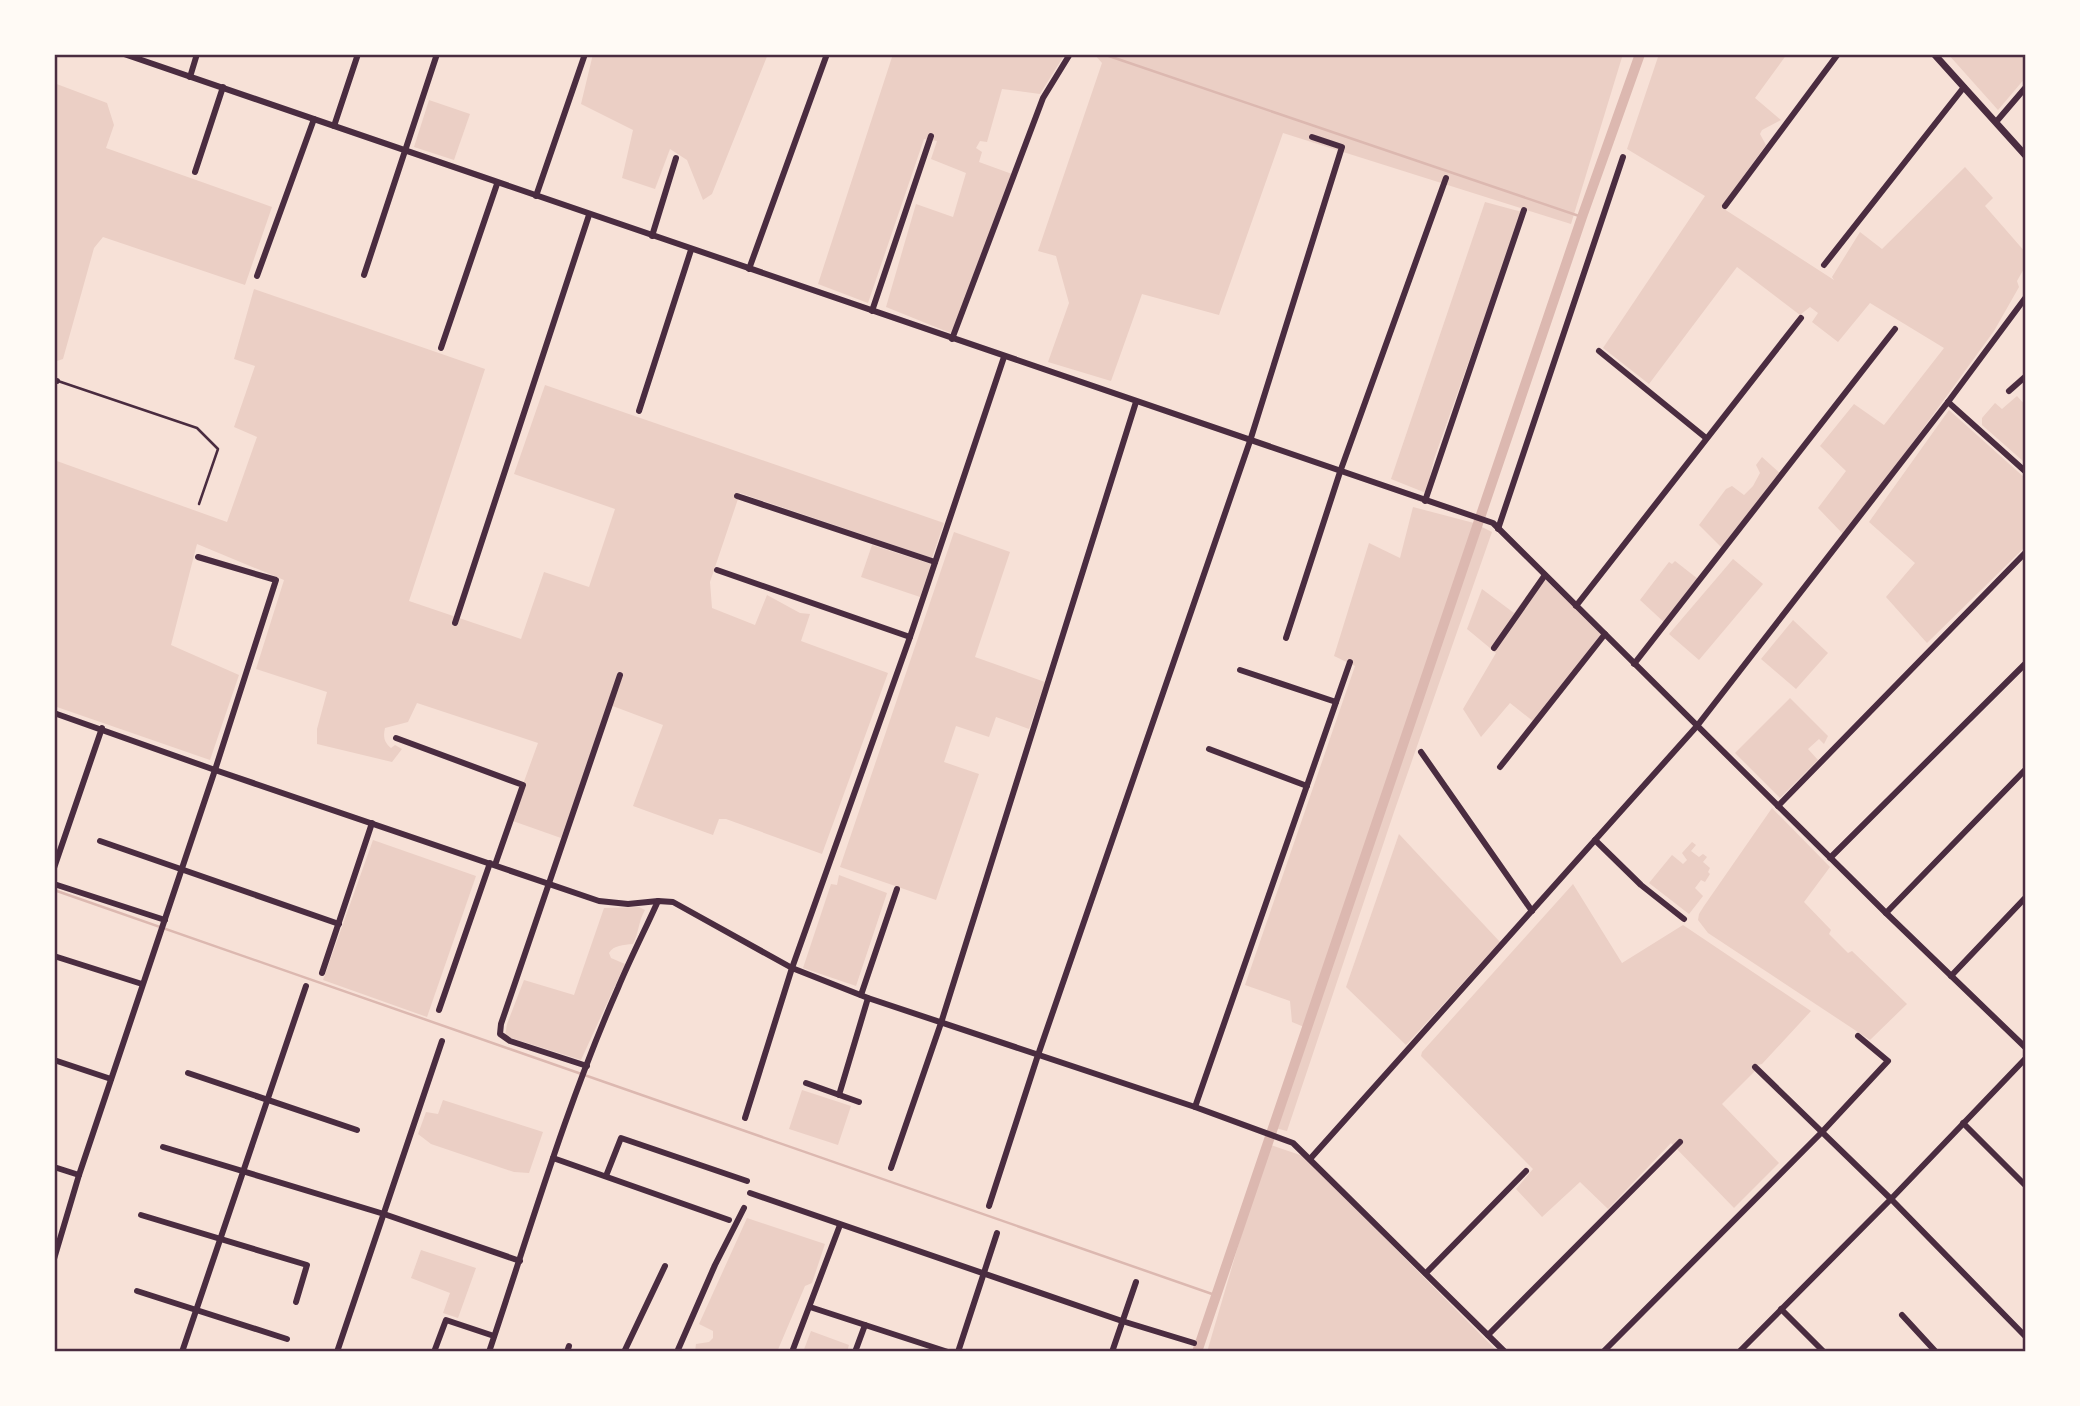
<svg xmlns="http://www.w3.org/2000/svg" width="2080" height="1406" viewBox="0 0 2080 1406" font-family="Ubuntu,sans-serif">
	<style>
		.green { fill: #ebcfc5 }
		.lines { fill: none; stroke-linecap: round; stroke-linejoin: round }
		.stream { stroke: #dcb8b0; stroke-width: 2.5 }
		.canal { stroke: #dcb8b0; stroke-width: 10 }
		.service { stroke: #4a2c40; stroke-width: 2.5 }
		.minor { stroke: #4a2c40; stroke-width: 6 }
		.tertiary { stroke: #4a2c40; stroke-width: 7 }
		.neatline { fill: none; stroke: #4a2c40; stroke-width: 2.5 }
	</style>
	<rect width="100%" height="100%" fill="#f7e1d7"/>
	<g class="green">
		<path d="M593,54H768L712,194L703,200L687,160L670,149L655,189L622,178L633,130L581,104Z"/>
		<path d="M893,54H1065L1040,94L1002,89L987,142L980,141L976,148L982,152L979,162L1012,174L953,334L886,307L916,204L953,217L966,173L931,159L937,141L924,139L868,303L818,284Z"/>
		<path d="M1094,54H1623L1571,224L1283,133L1219,315L1142,294L1111,381L1048,362L1069,303L1056,256L1038,251L1102,63Z"/>
		<path d="M1659,54H1787L1755,98L1781,120L1762,130L1760,134L1766,145L1721,207L1834,280L1832,277L1860,232L1882,249L1965,167L1993,198L1985,206L2026,253V265L2017,281L2019,287L1994,331L1879,489L1843,534L1818,508L1846,471L1820,446L1854,404L1884,425L1944,348L1870,303L1838,342L1812,322L1818,313L1810,307L1800,315L1737,267L1649,384L1603,348L1705,196L1627,149Z"/>
		<path d="M1948,54H2026V77L1998,110Z"/>
		<path d="M54,83L107,103L114,125L106,148L272,207L245,285L103,237L94,248L63,359L54,362Z"/>
		<path d="M429,100L470,114L454,160L414,147Z"/>
		<path d="M1485,202L1522,212L1434,459L1426,493L1391,479Z"/>
		<path d="M254,289L485,369L409,601L521,639L544,572L589,587L615,509L514,474L545,385L944,523L932,558L740,493L710,582L712,608L755,625L767,595L800,613L810,614L801,641L888,673L822,854L726,819H719L713,835L633,806L663,725L610,705L561,838L510,820L538,743L417,703L408,722L385,728C383,737 384,742 391,748L395,745L402,749L392,762L317,744V729L327,692L256,669L284,580L197,544L171,645L239,675L210,760L54,706V460L227,522L257,437L234,427L255,366L234,359Z"/>
		<path d="M2017,396L2026,406V459L2023,461L1982,425V418L1995,403L2002,409Z"/>
		<path d="M1949,410L2026,479V546L1927,643L1886,597L1915,563L1869,522Z"/>
		<path d="M1762,457L1783,476L1722,548L1699,525L1726,489L1732,486L1744,495L1753,486L1760,473L1756,465Z"/>
		<path d="M1413,507L1474,523L1492,532L1394,812L1287,1131L1275,1128L1309,1029L1292,1022L1290,1001L1245,985L1355,666L1334,656L1369,543L1400,558Z"/>
		<path d="M954,532L1010,552L975,657L1045,682L1029,729L996,717L989,737L956,726L944,762L979,774L936,900L840,867Z"/>
		<path d="M872,545L931,564L920,597L861,577Z"/>
		<path d="M1733,559L1763,584L1699,660L1669,634Z"/>
		<path d="M1675,561L1698,579L1666,624L1640,600L1669,562L1672,564Z"/>
		<path d="M1541,576L1603,634L1534,722L1510,703L1481,737L1463,709L1496,653L1467,629L1482,589L1514,613Z"/>
		<path d="M1793,620L1828,653L1796,689L1761,659Z"/>
		<path d="M1790,698L1828,736L1824,744L1819,739L1808,749L1818,760L1780,798L1735,753Z"/>
		<path d="M1772,808L1830,867L1804,902L1831,930L1829,934L1848,953L1852,951L1907,1004L1870,1040L1708,933L1698,920L1699,914L1704,906Z"/>
		<path d="M1399,834L1500,942L1406,1045L1346,987Z"/>
		<path d="M373,840L476,876L427,1017L323,980Z"/>
		<path d="M1692,842L1696,845L1691,851L1699,857L1703,854L1707,857L1703,862L1710,868L1708,872L1710,874L1705,882L1701,880L1695,888L1703,896L1689,914L1649,883L1672,855L1683,864L1687,860L1682,853Z"/>
		<path d="M839,875L887,893L856,986L803,968L831,884L837,885Z"/>
		<path d="M1573,884L1622,963L1683,925L1811,1011L1762,1064L1753,1066L1755,1071L1722,1104L1779,1163L1734,1208L1671,1143L1608,1209L1580,1182L1542,1217L1516,1189L1533,1169L1421,1056L1422,1052Z"/>
		<path d="M639,907L645,910C638,922 639,933 633,944C623,945 614,945 609,953L611,958L625,964L581,1060L505,1036L507,1024L524,980L574,995L604,908Z"/>
		<path d="M802,1090L851,1106L838,1145L789,1129Z"/>
		<path d="M443,1100L543,1132L529,1173L514,1172L431,1144L418,1134L426,1112L438,1114Z"/>
		<path d="M1268,1144L1303,1156L1498,1352H1207Z"/>
		<path d="M747,1218L825,1244L812,1283L805,1286L777,1352H695L696,1344L709,1342L713,1338V1331L699,1324Z"/>
		<path d="M421,1250L476,1268L458,1318L443,1313L450,1293L411,1278Z"/>
		<path d="M811,1331L849,1345L847,1352H803Z"/>
	</g>
	<g class="lines">
		<g class="stream">
			<path d="M1103,54L1582,217"/>
			<path d="M54,890L1215,1295"/>
		</g>
		<path class="canal" d="M1197,1352L1582,217L1640,54"/>
		<path class="service" d="M58,381L197,428L218,449L199,504"/>
		<g class="minor">
			<path d="M124,54L1493,523L1886,913L2026,1048"/>
			<path d="M190,77L197,54"/>
			<path d="M1996,122L2026,87"/>
			<path d="M334,126L358,54"/>
			<path d="M195,172L223,87"/>
			<path d="M536,196L585,54"/>
			<path d="M1725,206L1838,54"/>
			<path d="M652,236L676,158"/>
			<path d="M1824,265L1964,87"/>
			<path d="M749,269L827,54"/>
			<path d="M364,275L437,54"/>
			<path d="M257,276L314,119"/>
			<path d="M872,311L931,136"/>
			<path d="M952,339L1043,98L1070,54"/>
			<path d="M441,348L497,184"/>
			<path d="M1599,351L1706,438"/>
			<path d="M54,380L57,381"/>
			<path d="M2009,391L2026,376"/>
			<path d="M1948,402L2026,472"/>
			<path d="M639,411L691,250"/>
			<path d="M737,496L935,562"/>
			<path d="M1425,501L1524,210"/>
			<path d="M1498,529L1623,157"/>
			<path d="M717,570L910,637"/>
			<path d="M1576,606L1801,318"/>
			<path d="M455,623L589,215"/>
			<path d="M1286,638L1340,472L1446,178"/>
			<path d="M1494,648L1545,575"/>
			<path d="M1634,664L1895,329"/>
			<path d="M1240,670L1336,702"/>
			<path d="M54,713L215,770L599,901L628,904L658,901L673,902L792,968L868,998L1195,1107L1293,1143L1505,1352"/>
			<path d="M396,738L523,785L495,865"/>
			<path d="M1209,749L1307,786"/>
			<path d="M1421,752L1532,911"/>
			<path d="M1500,767L1605,634"/>
			<path d="M1778,806L2026,552"/>
			<path d="M1595,840L1641,885L1684,919"/>
			<path d="M100,841L339,924"/>
			<path d="M1830,858L2026,663"/>
			<path d="M54,868L102,728"/>
			<path d="M54,884L165,920"/>
			<path d="M1886,913L2026,769"/>
			<path d="M54,956L142,984"/>
			<path d="M322,973L372,823"/>
			<path d="M1951,976L2026,897"/>
			<path d="M861,995L897,889"/>
			<path d="M439,1010L490,863"/>
			<path d="M54,1060L111,1079"/>
			<path d="M587,1066L510,1041L500,1034L501,1024L620,675"/>
			<path d="M1755,1067L1891,1199L2026,1337"/>
			<path d="M188,1073L357,1130"/>
			<path d="M806,1083L859,1102"/>
			<path d="M839,1095L868,998"/>
			<path d="M1195,1107L1350,662"/>
			<path d="M745,1118L792,968L910,637L1004,357"/>
			<path d="M1963,1123L2026,1186"/>
			<path d="M163,1147L384,1214L520,1261"/>
			<path d="M553,1158L729,1220"/>
			<path d="M1310,1159L1697,726L1948,402L2026,297"/>
			<path d="M54,1167L79,1175"/>
			<path d="M891,1168L941,1023L1136,402"/>
			<path d="M606,1176L621,1138L747,1181"/>
			<path d="M750,1193L1122,1321L1194,1343"/>
			<path d="M989,1206L1038,1055L1250,441L1342,147L1312,137"/>
			<path d="M141,1215L307,1265L296,1302"/>
			<path d="M54,1259L79,1175L215,770L276,580L198,557"/>
			<path d="M1426,1273L1526,1171"/>
			<path d="M137,1291L287,1339"/>
			<path d="M810,1307L948,1352"/>
			<path d="M1781,1309L1824,1352"/>
			<path d="M1902,1315L1936,1352"/>
			<path d="M1488,1335L1680,1142"/>
			<path d="M182,1352L306,986"/>
			<path d="M337,1352L442,1041"/>
			<path d="M434,1352L446,1320L494,1336"/>
			<path d="M489,1352C530,1230 566,1106 618,988C630,959 645,930 658,901"/>
			<path d="M567,1352L569,1346"/>
			<path d="M624,1352L665,1266"/>
			<path d="M677,1352L715,1265L744,1208"/>
			<path d="M792,1352L840,1225"/>
			<path d="M855,1352L865,1325"/>
			<path d="M958,1352L997,1233"/>
			<path d="M1112,1352L1136,1282"/>
			<path d="M1603,1352L1822,1132L1888,1061L1858,1036"/>
			<path d="M1739,1352L1891,1199L2026,1058"/>
		</g>
		<path class="tertiary" d="M1934,54L2026,156"/>
	</g>
	<rect width="2080" height="1406" fill="none" stroke="#fffaf5" stroke-width="112"/>
	<rect x="56" y="56" width="1968" height="1294" class="neatline"/>
</svg>
